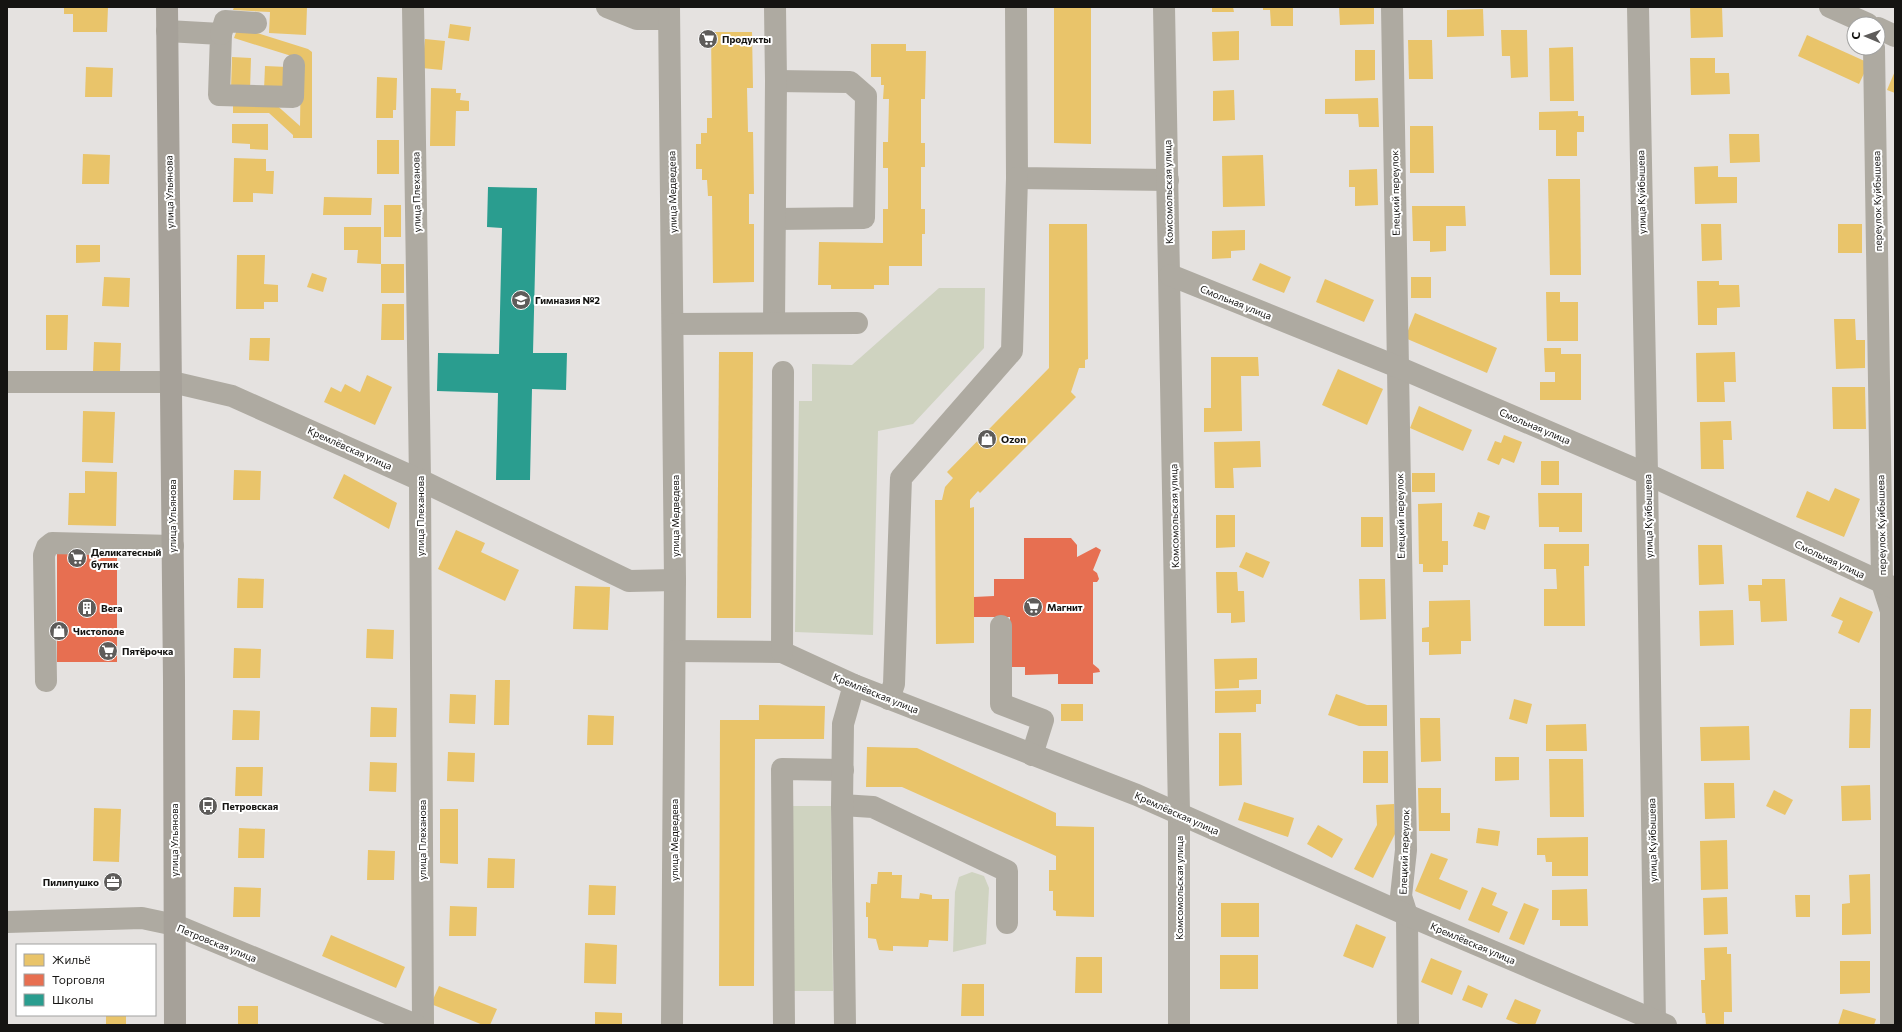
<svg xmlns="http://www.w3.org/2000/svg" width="1902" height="1032" viewBox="0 0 1902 1032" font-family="Commissioner,sans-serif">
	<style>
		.green { fill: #cfd3c0 }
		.homes { fill: #e9c46a }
		.shops { fill: #e76f51 }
		.schools { fill: #2a9d8f }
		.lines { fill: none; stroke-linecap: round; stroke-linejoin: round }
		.minor { stroke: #aeaaa1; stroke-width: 22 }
		.major { stroke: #a6a199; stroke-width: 22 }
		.labels { text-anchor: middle; stroke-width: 4; stroke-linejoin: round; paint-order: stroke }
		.poi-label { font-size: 10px; font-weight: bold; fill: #151412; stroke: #fff; text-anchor: start }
		.street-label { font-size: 10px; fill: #151412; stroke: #fff }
	</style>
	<rect width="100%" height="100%" fill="#e5e2e0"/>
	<g class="green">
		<path d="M939,288H985L984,348L913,424L878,431L873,635L795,632L799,401H812V364L852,365Z"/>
		<path d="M789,806H831L833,991H790Z"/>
		<path d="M972,872L984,876L989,888L986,944L953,952L955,892L959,877Z"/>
	</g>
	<g class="homes">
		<path d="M64,7H108L107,32H73V14H64Z"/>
		<path d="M234,7H307L306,35L269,33L270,12L233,10Z"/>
		<path d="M1054,7H1091V144L1054,143Z"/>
		<path d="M1212,7H1233L1234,12H1212Z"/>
		<path d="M1263,7H1293V26H1271L1270,10H1263Z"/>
		<path d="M1339,7H1374V24L1340,25Z"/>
		<path d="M1690,7H1722L1723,37L1691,38Z"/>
		<path d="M1483,9L1484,36L1447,37V10Z"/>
		<path d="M450,24L471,27L469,41L448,38Z"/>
		<path d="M238,27L308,49L312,52V138H293V135L269,113H233V101L273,102L300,126L301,59L234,38Z"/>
		<path d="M1501,30H1527L1528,77L1511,78L1510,56H1502Z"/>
		<path d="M1239,31V60L1213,61L1212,32Z"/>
		<path d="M711,32H752L753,88H747L748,132H753L754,194H749V224H754V282L713,283L712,196H708L707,180H702V169H696V144H701V133H707V118H712Z"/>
		<path d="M1807,35L1869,63L1859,84L1798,56Z"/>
		<path d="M425,39L445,41L442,70L422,68Z"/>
		<path d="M1408,40H1432L1433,79H1409Z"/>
		<path d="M871,44H906V51H926L925,99H921V143H925V167H921V209H925V234H922V266H889V285H874V289H831V285H818L819,242L883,243V209H888V168H883V142H888L889,99H883L884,85H881V77H871Z"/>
		<path d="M1573,47L1574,101H1550L1549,48Z"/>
		<path d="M1355,50H1375V80L1355,81Z"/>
		<path d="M232,57L251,58L250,90H231Z"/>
		<path d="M1690,58H1715V73H1729L1730,94L1691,95Z"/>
		<path d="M265,66L287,67L286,91L264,90Z"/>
		<path d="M86,67L113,68L112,97H85Z"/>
		<path d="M1895,71V93L1887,90Z"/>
		<path d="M377,77L397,78L396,110H393V118H376Z"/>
		<path d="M431,88L456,89V93H461L460,100L469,101V111H456L455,146H430Z"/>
		<path d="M1234,90L1235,120L1213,121V91Z"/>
		<path d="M1378,98L1379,127H1359L1358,114H1325V99Z"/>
		<path d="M1578,111V116H1584V132H1577V156H1556V130H1539V112Z"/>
		<path d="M232,124H268V150L250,149V144L232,143Z"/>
		<path d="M1410,126H1433L1434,173H1410Z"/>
		<path d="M1729,134H1759L1760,162L1730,163Z"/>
		<rect x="377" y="140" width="22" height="34"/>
		<path d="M83,154L110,155L109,184H82Z"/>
		<path d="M1263,155L1265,206L1223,207L1222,156Z"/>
		<path d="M234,158L266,159V171H274L273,194L253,193V202H233Z"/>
		<path d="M1718,166V177H1737V203L1695,204L1694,167Z"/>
		<path d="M1377,169L1378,205L1355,206V187H1349V170Z"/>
		<path d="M1548,179H1580L1581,275H1550Z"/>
		<path d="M324,197L372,198L371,215H323Z"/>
		<rect x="384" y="205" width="17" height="32"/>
		<path d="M1412,206H1465L1466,226H1446V251L1430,252V241H1413Z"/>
		<path d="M1049,224H1087L1088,359L1085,360V368H1079L1071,392L1076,397L980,493L978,491L970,500V508L974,507V643L936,644L935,500H942L945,487L953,478L947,472L1049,368Z"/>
		<path d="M1701,224H1721L1722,260L1702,261Z"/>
		<rect x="1838" y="224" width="24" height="29"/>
		<path d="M344,227H381V264L357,263L358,250H344Z"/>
		<path d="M1245,230V250L1231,251V258L1212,259V231Z"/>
		<path d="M76,245H100V262L76,263Z"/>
		<path d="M237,255H265L264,284L278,285V302H264V309H236Z"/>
		<path d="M1260,263L1291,277L1284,293L1252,280Z"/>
		<rect x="381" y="264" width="23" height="29"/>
		<path d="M312,273L327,278L323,292L307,287Z"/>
		<path d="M104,277L130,278L129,307L102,306Z"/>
		<rect x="1411" y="277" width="20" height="21"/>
		<path d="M1325,279L1374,300L1364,322L1316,302Z"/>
		<path d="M1697,281H1719V285H1739L1740,307L1717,308V325H1698Z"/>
		<path d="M1546,292H1560V302H1578V341H1547Z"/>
		<path d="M382,304H404V340H381Z"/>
		<path d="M1415,313L1497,348L1487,373L1405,338Z"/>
		<path d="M46,315H68L67,350H46Z"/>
		<path d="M1834,319H1855L1856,340H1865V368L1836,369Z"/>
		<path d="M250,338H270L269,361L249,360Z"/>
		<path d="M94,342L121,343L120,371H93Z"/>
		<path d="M1544,348H1561V354H1581V400H1540V382H1555V372H1545Z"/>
		<path d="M719,352H753L751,618H717Z"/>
		<path d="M1735,352L1736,382H1724L1725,402H1697L1696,353Z"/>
		<path d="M1211,357H1258L1259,376H1241L1242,431L1204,432V408H1211Z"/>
		<path d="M1338,369L1383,389L1367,425L1322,405Z"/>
		<path d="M367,375L392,387L375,425L324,402L331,387L341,392L345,384L360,392Z"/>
		<path d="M1832,387H1865L1866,429H1833Z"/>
		<path d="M1419,406L1472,430L1463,451L1410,428Z"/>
		<path d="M83,411L115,412L113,463L82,462Z"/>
		<path d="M1731,421L1732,440H1723L1724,469H1701L1700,422Z"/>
		<path d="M1504,435L1522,442L1514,463L1502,458L1499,465L1487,460L1495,441L1501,443Z"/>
		<path d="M1260,441L1261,467L1233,468L1234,488H1215L1214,442Z"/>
		<rect x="1541" y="461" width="18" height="24"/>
		<path d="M234,470L261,471L260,500H233Z"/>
		<path d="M85,471L117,472L116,526L68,525L69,493H85Z"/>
		<rect x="1412" y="473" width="23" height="19"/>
		<path d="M344,474L397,503L389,529L333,498Z"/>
		<path d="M1835,488L1860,499L1844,537L1796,517L1807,491L1829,501Z"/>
		<path d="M1538,493H1582V532H1559V527H1539Z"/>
		<path d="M1442,503V541H1448V565H1443V572H1423V564H1419L1418,504Z"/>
		<path d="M1478,512L1490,516L1485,530L1473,526Z"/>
		<path d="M1216,515H1235V547L1216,548Z"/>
		<rect x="1361" y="517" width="22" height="30"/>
		<path d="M456,530L485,543L481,552L519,570L505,601L438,569Z"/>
		<path d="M1544,544H1589V566H1584L1585,626H1544V589H1557L1556,569H1544Z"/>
		<path d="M1698,545H1722L1724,584L1699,585Z"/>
		<path d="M1246,552L1270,562L1263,578L1239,567Z"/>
		<path d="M1216,572H1237L1238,591H1244L1245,622L1231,623V613H1217Z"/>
		<path d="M238,578L264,579L263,608H237Z"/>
		<path d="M1359,579H1385L1386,619L1360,620Z"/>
		<path d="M1762,579H1785L1787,621L1761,622L1760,601H1749L1748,585H1762Z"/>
		<path d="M575,586L610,587L608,630L573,629Z"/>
		<path d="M1840,597L1873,612L1859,643L1838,633L1843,621L1831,616Z"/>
		<path d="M1470,600L1471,641H1461V654L1429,655V642H1422V628L1429,627V601Z"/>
		<path d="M1733,610L1734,645L1700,646L1699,611Z"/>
		<path d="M367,629L394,630L393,659L366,658Z"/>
		<path d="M234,648L261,649L260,678H233Z"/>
		<path d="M1257,658V679L1239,680V688L1215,689L1214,659Z"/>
		<path d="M495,680H510L509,725H494Z"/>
		<path d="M1261,690V704H1256V712L1215,713V691Z"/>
		<path d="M450,694L476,695L475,724L449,723Z"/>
		<path d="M1336,694L1367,705H1387V726H1359L1328,715Z"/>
		<path d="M1514,699L1532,704L1527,724L1509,719Z"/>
		<rect x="1061" y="704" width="22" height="17"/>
		<path d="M759,705L825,706L824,739H755L754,986H719L720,720H759Z"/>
		<path d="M371,707L397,708L396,737H370Z"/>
		<path d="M1850,709H1871L1870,748H1849Z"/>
		<path d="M233,710L260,711L259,740H232Z"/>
		<path d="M588,715L614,716L613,745H587Z"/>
		<path d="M1420,718H1440L1441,761L1421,762Z"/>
		<path d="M1586,724L1587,751H1546V725Z"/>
		<path d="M1749,726L1750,760L1701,761L1700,727Z"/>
		<path d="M1219,733H1241L1242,785L1219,786Z"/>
		<path d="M867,747L917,748L1056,813V826L1094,827V917L1056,916V911L1053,910V891H1049V870H1056V856L902,787H866Z"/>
		<rect x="1363" y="751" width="25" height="32"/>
		<path d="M448,752L475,753L474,782L447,781Z"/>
		<path d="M1495,757H1519V780L1495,781Z"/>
		<path d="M1549,759H1583L1584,817H1550Z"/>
		<path d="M370,762L397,763L396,792L369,791Z"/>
		<path d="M236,767H263L262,796H235Z"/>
		<path d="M1704,783H1734L1735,818L1705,819Z"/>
		<path d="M1870,785L1871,820L1842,821L1841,786Z"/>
		<path d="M1418,788H1441V813H1450V831H1419Z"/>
		<path d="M1774,790L1793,800L1785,815L1766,806Z"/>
		<path d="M1244,802L1294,818L1288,837L1238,820Z"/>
		<path d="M1394,804L1395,834L1373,878L1354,869L1377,825L1376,805Z"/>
		<path d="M94,808L121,809L119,862L93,861Z"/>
		<path d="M440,809H458V864L440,863Z"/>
		<path d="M1318,825L1343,839L1332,858L1307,844Z"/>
		<path d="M239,828L265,829L264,858H238Z"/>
		<path d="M1478,828L1500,831L1498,846L1476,843Z"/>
		<path d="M1588,837V876H1552V862H1546L1545,855H1537V838Z"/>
		<path d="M1727,840L1728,889L1701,890L1700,841Z"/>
		<path d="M368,850L395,851L394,880H367Z"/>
		<path d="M1431,853L1448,859L1439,879L1468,891L1460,910L1415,891Z"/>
		<path d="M488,858L515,859L514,888H487Z"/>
		<path d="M878,872H892V875H902L901,898L919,899L920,893L932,895V899H949L948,941L929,940L928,947L893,946V951L879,950L876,939L868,938V917H866V902L870,903L871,884H877Z"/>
		<path d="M1870,874L1871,934L1842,935V904L1850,903L1849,875Z"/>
		<path d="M589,885L616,886L615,915H588Z"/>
		<path d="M234,887L261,888L260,917H233Z"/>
		<path d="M1482,887L1497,893L1492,905L1508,912L1499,933L1468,920Z"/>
		<path d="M1587,889L1588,926H1560V920H1552V890Z"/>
		<path d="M1795,895H1810V917H1796Z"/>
		<path d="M1727,897L1728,934L1704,935L1703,898Z"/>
		<rect x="1221" y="903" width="38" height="34"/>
		<path d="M1524,903L1539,909L1524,945L1509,939Z"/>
		<path d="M450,906L477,907L476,936H449Z"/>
		<path d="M1356,924L1386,937L1373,968L1343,956Z"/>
		<path d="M331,935L405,967L396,988L322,956Z"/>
		<path d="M585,943L617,945L616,984L584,983Z"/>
		<path d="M1727,947V954H1731L1732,1012H1724V1024L1706,1025L1705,1013H1702L1701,980H1705L1704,948Z"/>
		<rect x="1220" y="955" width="38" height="34"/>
		<path d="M1076,957H1102V993H1075Z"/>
		<path d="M1431,958L1462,971L1452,995L1421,982Z"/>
		<path d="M1840,961H1870V993L1840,994Z"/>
		<path d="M962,984H984V1016H961Z"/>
		<path d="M1468,985L1488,994L1482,1008L1462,1000Z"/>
		<path d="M439,986L497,1009L490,1025H483L431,1004Z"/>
		<path d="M1515,999L1541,1010L1535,1025H1521L1506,1019Z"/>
		<rect x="238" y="1006" width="20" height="19"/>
		<path d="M1843,1009L1876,1019L1874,1025H1838Z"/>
		<path d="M595,1012L622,1013V1025H595Z"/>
		<rect x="106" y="1015" width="20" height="10"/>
	</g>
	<g class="shops">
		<path d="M1024,538H1071L1077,545V557L1096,547L1101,550L1093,570L1097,573L1099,579L1097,582H1093V664L1099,669L1100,672L1093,673V684H1058V674L1025,675V667H1010V617H974V597L994,596V579H1024Z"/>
		<rect x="57" y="554" width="60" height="108"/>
	</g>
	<path class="schools" d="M488,187L537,188L533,353H567L566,390L532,389L530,480H496L498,393L437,391L438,353L499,354L502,228L487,227Z"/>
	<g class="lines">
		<g class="minor">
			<path d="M413,7L420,480L423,1025"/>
			<path d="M607,7L637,19H669"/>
			<path d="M669,7L675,580L672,1025"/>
			<path d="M1016,7L1017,178L1168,180"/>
			<path d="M1164,7L1179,813V1025"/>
			<path d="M1392,7L1406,850L1401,896L1407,915L1408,1025"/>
			<path d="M1638,7L1647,474L1655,1025"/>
			<path d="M1830,7L1868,24"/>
			<path d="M1878,28L1895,36"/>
			<path d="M167,31L221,34L219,95L293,97L294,65"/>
			<path d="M221,34L225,21L256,23"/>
			<path d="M1874,48L1882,583L1891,611V1025"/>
			<path d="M775,219L864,218L866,96L850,82L776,81"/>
			<path d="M1170,275L1398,367L1647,474L1894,588"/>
			<path d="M774,323L776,81L775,7"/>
			<path d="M674,324L857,323"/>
			<path d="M7,382H172L232,396L420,480L629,581L675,580"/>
			<path d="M1001,626V704L1043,720L1032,755"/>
			<path d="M675,651L782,652L854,685L1137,795L1407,915L1666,1025"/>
			<path d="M782,652L783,372"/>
			<path d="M46,681L44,555L47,547L52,543L173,546"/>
			<path d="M889,699L894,684L901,478L1012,351L1017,178"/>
			<path d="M842,805L873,807L1007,871V923"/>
			<path d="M7,922L142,918L175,925L416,1025"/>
			<path d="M784,1025L782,769L843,770"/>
			<path d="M845,1025L842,805L843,724L854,685"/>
		</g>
		<path class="major" d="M167,7L174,680L175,1025"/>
	</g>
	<defs>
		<g id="supermarket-disc" transform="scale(1)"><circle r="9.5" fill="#5e5c5a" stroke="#fff"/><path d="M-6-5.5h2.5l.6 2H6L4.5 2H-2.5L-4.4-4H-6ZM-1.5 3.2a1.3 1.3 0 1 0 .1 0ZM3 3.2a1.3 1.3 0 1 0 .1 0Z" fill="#fff"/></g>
		<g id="school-disc" transform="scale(1)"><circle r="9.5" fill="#5e5c5a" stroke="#fff"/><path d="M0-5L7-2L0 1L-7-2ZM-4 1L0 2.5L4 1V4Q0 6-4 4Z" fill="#fff"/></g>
		<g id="shop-disc" transform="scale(1)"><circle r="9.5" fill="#5e5c5a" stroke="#fff"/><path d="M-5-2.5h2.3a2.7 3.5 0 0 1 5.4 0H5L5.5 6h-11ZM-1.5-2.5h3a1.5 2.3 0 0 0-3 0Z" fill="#fff"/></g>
		<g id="building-disc" transform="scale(1)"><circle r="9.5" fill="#5e5c5a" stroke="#fff"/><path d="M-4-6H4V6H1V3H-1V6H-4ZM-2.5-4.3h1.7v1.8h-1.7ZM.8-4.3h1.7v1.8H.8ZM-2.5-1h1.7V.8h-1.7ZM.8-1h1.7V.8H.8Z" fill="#fff"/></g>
		<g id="bus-disc" transform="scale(1)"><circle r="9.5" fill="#5e5c5a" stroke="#fff"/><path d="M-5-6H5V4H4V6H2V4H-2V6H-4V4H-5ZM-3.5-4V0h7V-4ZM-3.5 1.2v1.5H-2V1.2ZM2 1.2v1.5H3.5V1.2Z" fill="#fff"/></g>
		<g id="office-disc" transform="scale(1)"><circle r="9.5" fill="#5e5c5a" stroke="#fff"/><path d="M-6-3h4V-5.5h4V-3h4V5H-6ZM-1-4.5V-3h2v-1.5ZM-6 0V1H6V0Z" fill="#fff"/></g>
	</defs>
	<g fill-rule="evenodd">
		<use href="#supermarket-disc" x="708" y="39"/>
		<use href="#school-disc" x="521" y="300"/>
		<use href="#shop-disc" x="987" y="439"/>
		<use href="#supermarket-disc" x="77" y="558"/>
		<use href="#supermarket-disc" x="1033" y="607"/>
		<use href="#building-disc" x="87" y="608"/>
		<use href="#shop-disc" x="59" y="631"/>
		<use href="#supermarket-disc" x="108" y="651"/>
		<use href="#bus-disc" x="208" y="806"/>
		<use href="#office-disc" x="113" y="882"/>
	</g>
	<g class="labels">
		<g class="poi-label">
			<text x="722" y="43">Продукты</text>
			<text x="535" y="304">Гимназия №2</text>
			<text x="1001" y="443">Ozon</text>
			<text x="91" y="556">Деликатесный<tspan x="91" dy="12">бутик</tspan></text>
			<text x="1047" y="611">Магнит</text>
			<text x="101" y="612">Вега</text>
			<text x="73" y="635">Чистополе</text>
			<text x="122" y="655">Пятёрочка</text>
			<text x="222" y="810">Петровская</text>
			<text x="99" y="886" text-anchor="end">Пилипушко</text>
		</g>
		<g class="street-label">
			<text transform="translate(169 192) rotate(-91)" y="4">улица Ульянова</text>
			<text transform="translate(416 192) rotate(-91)" y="4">улица Плеханова</text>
			<text transform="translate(672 192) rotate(-91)" y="4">улица Медведева</text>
			<text transform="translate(1168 192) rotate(-91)" y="4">Комсомольская улица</text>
			<text transform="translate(1641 192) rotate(-91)" y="4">улица Куйбышева</text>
			<text transform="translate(1395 193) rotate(-91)" y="4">Елецкий переулок</text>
			<text transform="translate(1877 201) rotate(-91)" y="4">переулок Куйбышева</text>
			<text transform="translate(1236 302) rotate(22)" y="4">Смольная улица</text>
			<text transform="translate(1535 426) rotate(23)" y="4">Смольная улица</text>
			<text transform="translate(350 448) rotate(24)" y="4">Кремлёвская улица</text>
			<text transform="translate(172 516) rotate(-90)" y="4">улица Ульянова</text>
			<text transform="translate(420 516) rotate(-90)" y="4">улица Плеханова</text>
			<text transform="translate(675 516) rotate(-90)" y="4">улица Медведева</text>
			<text transform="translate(1174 516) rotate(-91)" y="4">Комсомольская улица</text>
			<text transform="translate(1400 516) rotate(-91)" y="4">Елецкий переулок</text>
			<text transform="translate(1648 516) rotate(-91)" y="4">улица Куйбышева</text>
			<text transform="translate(1881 525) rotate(-91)" y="4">переулок Куйбышева</text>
			<text transform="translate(1830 559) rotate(25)" y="4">Смольная улица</text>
			<text transform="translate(876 693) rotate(22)" y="4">Кремлёвская улица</text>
			<text transform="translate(1177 813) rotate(24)" y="4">Кремлёвская улица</text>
			<text transform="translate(174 840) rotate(-90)" y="4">улица Ульянова</text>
			<text transform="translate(422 840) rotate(-90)" y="4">улица Плеханова</text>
			<text transform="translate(674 840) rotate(-90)" y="4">улица Медведева</text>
			<text transform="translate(1652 840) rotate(-91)" y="4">улица Куйбышева</text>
			<text transform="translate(1404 852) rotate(-88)" y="4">Елецкий переулок</text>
			<text transform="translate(1179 888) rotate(-90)" y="4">Комсомольская улица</text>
			<text transform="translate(217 943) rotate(22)" y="4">Петровская улица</text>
			<text transform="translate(1473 943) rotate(23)" y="4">Кремлёвская улица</text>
		</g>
	</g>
	<rect width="1902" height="1032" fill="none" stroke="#151412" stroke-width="16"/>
	<rect x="16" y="944" width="140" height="72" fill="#ffffff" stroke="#a1a1a0"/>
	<rect x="24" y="954" width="20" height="12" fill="#e9c46a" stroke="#a1a1a0"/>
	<text x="52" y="964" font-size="12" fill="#151412">Жильё</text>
	<rect x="24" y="974" width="20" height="12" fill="#e76f51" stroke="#a1a1a0"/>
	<text x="52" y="984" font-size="12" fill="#151412">Торговля</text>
	<rect x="24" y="994" width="20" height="12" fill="#2a9d8f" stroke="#a1a1a0"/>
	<text x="52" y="1004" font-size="12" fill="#151412">Школы</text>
	<g transform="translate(1866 36) rotate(272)"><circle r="19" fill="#ffffff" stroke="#a1a1a0"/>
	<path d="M0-3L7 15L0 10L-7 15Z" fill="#5e5c5a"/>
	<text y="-6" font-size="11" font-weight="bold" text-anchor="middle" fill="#151412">С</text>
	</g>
</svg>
